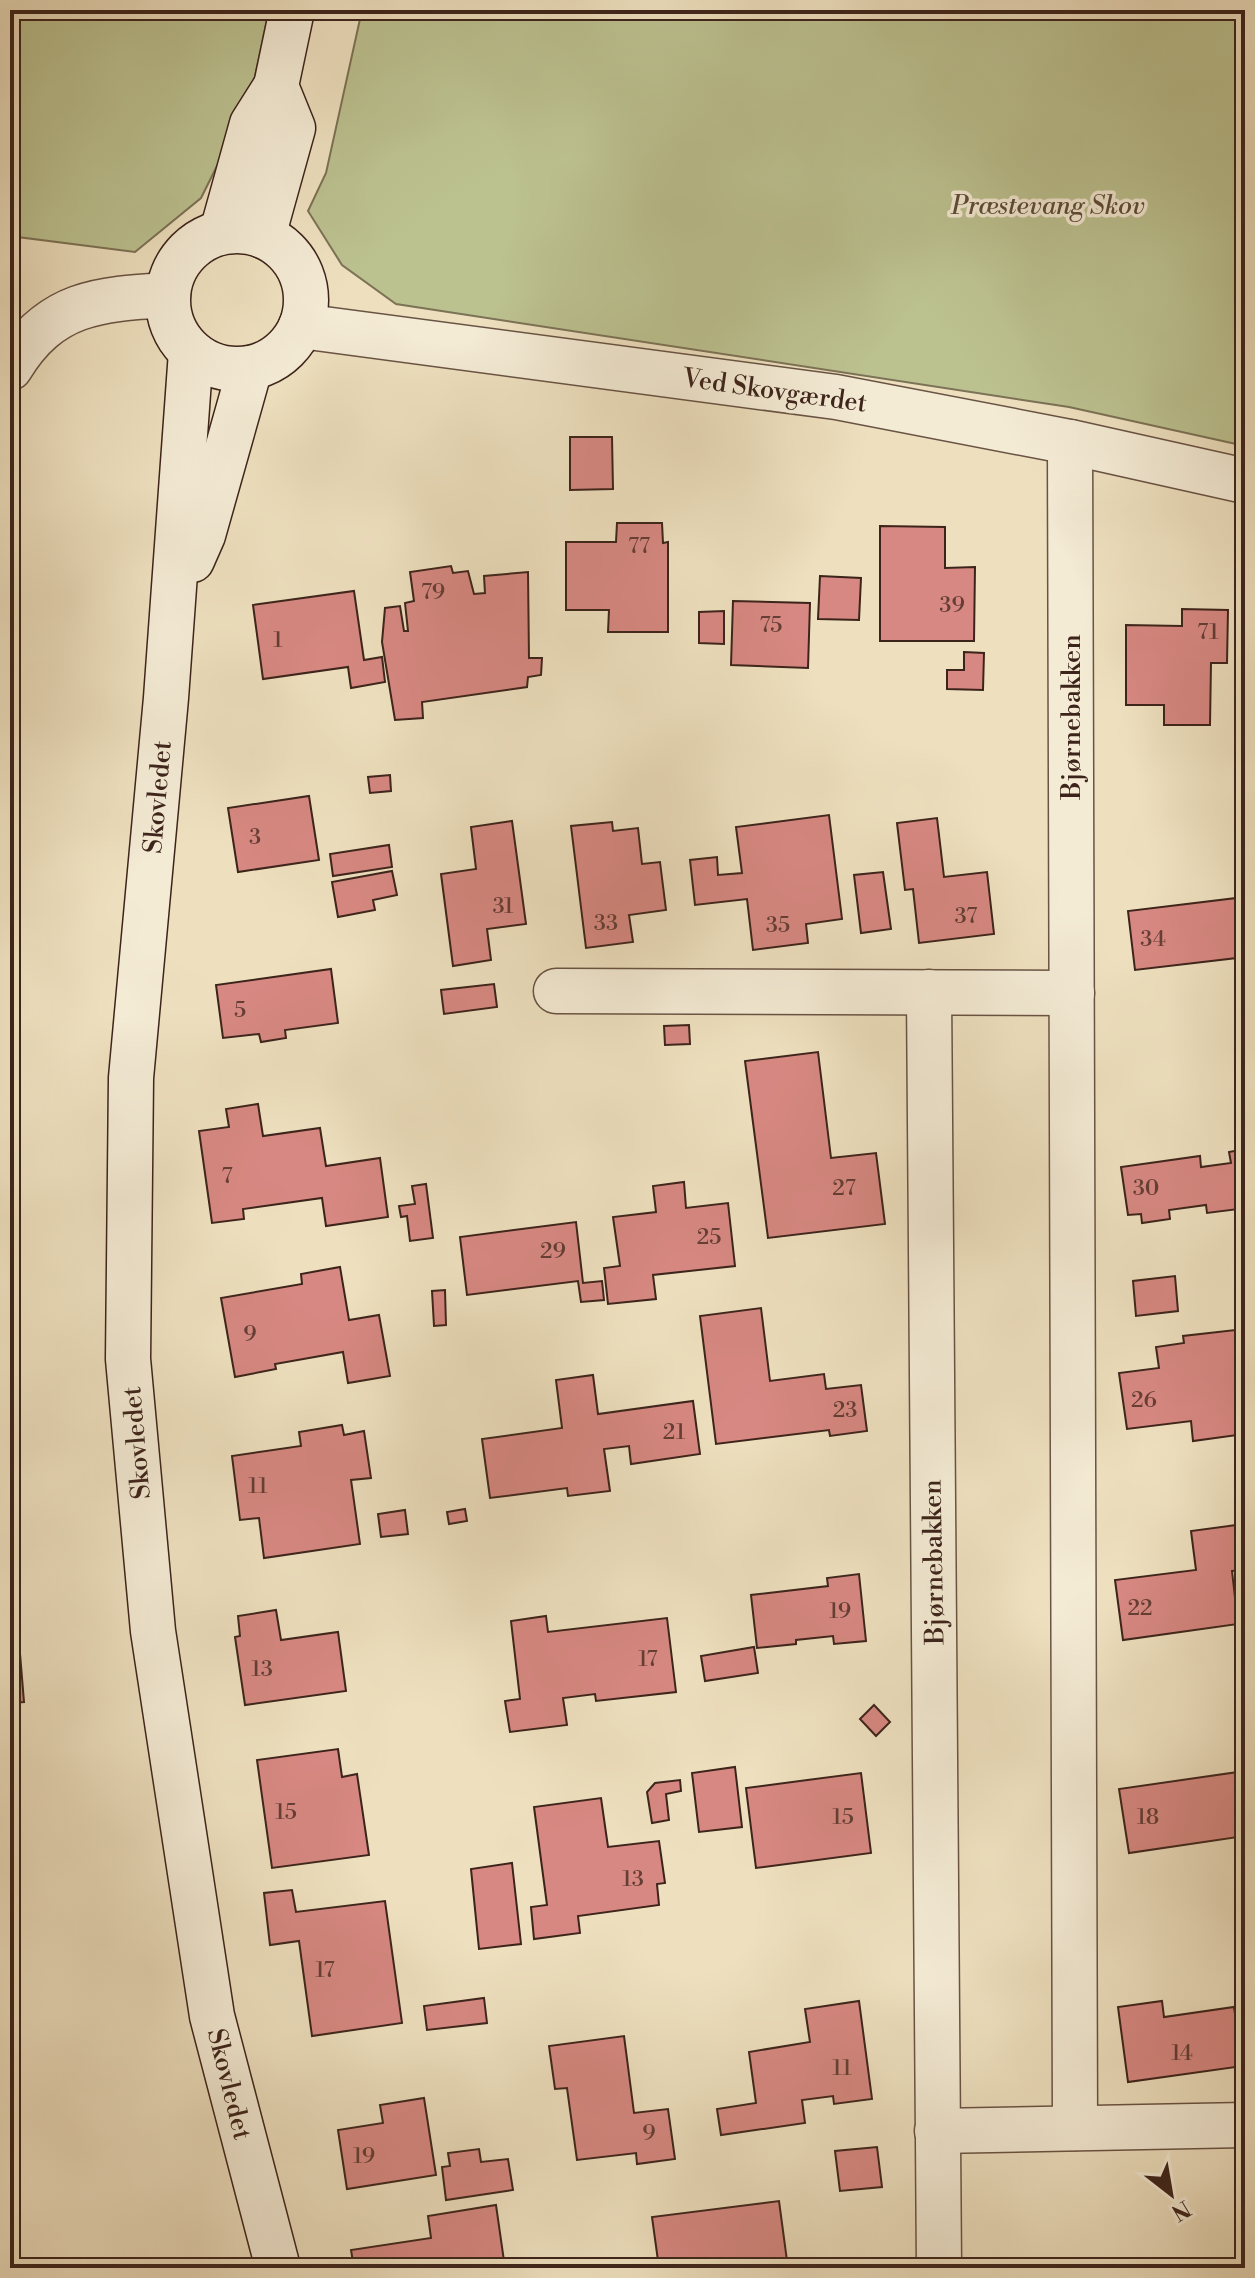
<svg xmlns="http://www.w3.org/2000/svg" width="1255" height="2278" viewBox="0 0 1255 2278" font-family="'Libre Bodoni',serif">
	<style>
		.green { fill: #bcc190; stroke: #7c7256; stroke-width: 2 }
		.building { fill: #d78882; stroke: #3d241b; stroke-width: 2 }
		.lines { fill: none; stroke-linecap: round; stroke-linejoin: round }
		.street-casing { stroke: #695344; stroke-width: 47 }
		.secondary-casing { stroke: #3d241b; stroke-width: 47 }
		.street { stroke: #f4ebd5; stroke-width: 44 }
		.secondary { stroke: #f4ebd5; stroke-width: 44 }
		.labels { text-anchor: middle; stroke-width: 7; stroke-linejoin: round; paint-order: stroke }
		.number-label { font-size: 22px; fill: #643d35 }
		.park-label { font-size: 26px; font-style: italic; fill: #5d4b38; stroke: #f4ebd5 }
		.street-label { font-size: 26px; fill: #3d241b; stroke: #f4ebd5 }
	</style>
	<rect width="100%" height="100%" fill="#eee0bf"/>
	<filter id="stains"><feTurbulence type="fractalNoise" baseFrequency=".0025" numOctaves="4"/><feColorMatrix values="0 0 0 0 .2 0 0 0 0 .09 0 0 0 0 .02 0 0 0 .5 -.17"/></filter>
	<radialGradient id="worn" r=".72"><stop offset=".6" stop-color="#630" stop-opacity="0"/><stop offset="1" stop-color="#630" stop-opacity=".3"/></radialGradient>
	<g class="green">
		<path d="M10,10H269L250,100L201,198L135,252L10,236Z"/>
		<path d="M362,10H1245V446L1069,407L396,304L342,265L308,211L326,173Z"/>
	</g>
	<g class="building">
		<path d="M570,437H612L613,489L570,490Z"/>
		<path d="M617,523H662L663,543L668,542V632H608L609,610H566V542H616Z"/>
		<path d="M880,526L945,527V568L975,567L974,641H880Z"/>
		<path d="M451,566L453,573L468,571L474,594L485,593L484,576L528,572L529,658H542L541,675L528,677L527,687L422,702L423,718L395,720L382,642L385,608L400,606L404,631H408L405,603L414,601L410,572Z"/>
		<path d="M820,576L861,578L859,620L818,619Z"/>
		<path d="M354,591L364,660L382,657L385,682L351,688L348,667L263,679L253,605Z"/>
		<path d="M733,601L810,603L808,668L731,665Z"/>
		<path d="M1182,609L1228,610L1227,663H1211L1210,725H1164V705H1126V625L1182,626Z"/>
		<path d="M724,611V644L699,643V612Z"/>
		<path d="M964,652L984,653L983,690L947,689V670H964Z"/>
		<path d="M1238,678H1245V739H1236Z"/>
		<path d="M390,775L391,791L370,793L368,777Z"/>
		<path d="M309,796L319,860L238,872L228,808Z"/>
		<path d="M829,815L842,919L806,924L808,943L753,950L747,899L695,905L690,860L717,857L718,875L742,873L736,827Z"/>
		<path d="M937,818L944,877L987,872L994,934L919,943L913,889L905,890L897,823Z"/>
		<path d="M512,821L526,924L487,929L491,960L453,966L441,874L476,869L471,827Z"/>
		<path d="M612,822L613,831L638,828L642,864L660,862L666,910L629,915L633,942L586,948L571,826Z"/>
		<path d="M389,845L392,867L333,876L330,854Z"/>
		<path d="M392,871L397,895L373,900L375,910L338,917L332,882Z"/>
		<path d="M883,872L891,929L861,933L854,875Z"/>
		<path d="M1245,897V957L1135,970L1128,911Z"/>
		<path d="M331,969L338,1023L285,1030L286,1038L261,1042L259,1034L223,1038L216,985Z"/>
		<path d="M494,984L497,1007L444,1014L441,990Z"/>
		<path d="M689,1025L690,1044L665,1045L664,1026Z"/>
		<path d="M818,1052L831,1158L876,1153L885,1224L768,1238L745,1061Z"/>
		<path d="M258,1104L263,1136L320,1128L326,1166L380,1158L388,1217L326,1226L322,1198L243,1209L244,1219L212,1223L199,1131L229,1127L226,1109Z"/>
		<path d="M1245,1149V1199L1238,1200L1239,1209L1207,1213L1206,1205L1169,1210L1170,1219L1142,1223L1141,1214L1128,1215L1121,1167L1200,1156L1201,1167L1231,1163L1229,1152Z"/>
		<path d="M684,1182L686,1208L728,1203L735,1266L653,1275L656,1299L608,1304L604,1268L620,1266L613,1217L656,1212L653,1186Z"/>
		<path d="M426,1184L433,1238L410,1241L407,1216L401,1217L399,1206L415,1204L412,1186Z"/>
		<path d="M576,1222L583,1283L602,1281L604,1300L581,1302L578,1281L467,1295L460,1237Z"/>
		<path d="M340,1267L349,1320L379,1315L390,1376L348,1383L343,1352L275,1364L276,1369L235,1377L221,1298L302,1284L301,1274Z"/>
		<path d="M1175,1276L1178,1311L1136,1316L1133,1281Z"/>
		<path d="M445,1290L446,1325L434,1326L432,1291Z"/>
		<path d="M761,1308L770,1381L824,1374L826,1389L861,1385L867,1431L830,1436L829,1430L716,1444L700,1316Z"/>
		<path d="M1244,1329L1245,1434L1193,1441L1191,1421L1127,1429L1119,1373L1159,1368L1156,1347L1184,1343L1183,1336Z"/>
		<path d="M593,1375L598,1414L693,1401L700,1454L631,1464L629,1446L604,1449L610,1491L568,1496L567,1488L490,1498L482,1439L562,1428L556,1380Z"/>
		<path d="M342,1425L344,1435L364,1431L371,1478L351,1480L360,1544L264,1558L259,1518L240,1520L232,1456L301,1446L299,1432Z"/>
		<path d="M465,1509L467,1521L449,1524L447,1512Z"/>
		<path d="M405,1510L408,1534L381,1537L378,1514Z"/>
		<path d="M1244,1524L1245,1570L1232,1571L1238,1624L1123,1640L1115,1580L1196,1570L1191,1531Z"/>
		<path d="M859,1574L866,1641L834,1644L833,1636L796,1640V1644L757,1648L751,1595L828,1586L827,1578Z"/>
		<path d="M16,1605L24,1702L10,1703V1606Z"/>
		<path d="M276,1610L281,1640L338,1632L346,1691L245,1705L235,1637L240,1636L238,1616Z"/>
		<path d="M546,1616L548,1632L667,1618L676,1692L596,1701L595,1694L563,1698L567,1725L510,1732L505,1701L520,1699L511,1621Z"/>
		<path d="M754,1647L758,1673L705,1681L701,1656Z"/>
		<path d="M874,1705L890,1722L876,1736L860,1719Z"/>
		<path d="M338,1749L342,1777L357,1774L369,1855L272,1868L257,1760Z"/>
		<path d="M735,1767L742,1827L699,1832L692,1773Z"/>
		<path d="M1245,1771V1836L1129,1853L1119,1789Z"/>
		<path d="M861,1773L871,1853L756,1868L746,1788Z"/>
		<path d="M680,1780L681,1791L666,1794L669,1820L652,1823L647,1792L655,1783Z"/>
		<path d="M601,1798L608,1847L659,1841L665,1883L657,1884L659,1905L578,1916L580,1933L534,1939L531,1907L547,1905L534,1807Z"/>
		<path d="M512,1863L521,1944L479,1949L471,1869Z"/>
		<path d="M292,1890L296,1912L385,1901L402,2023L312,2036L299,1941L270,1945L264,1893Z"/>
		<path d="M484,1998L487,2023L427,2030L424,2006Z"/>
		<path d="M859,2001L872,2099L834,2104L833,2096L802,2100L805,2123L721,2135L717,2109L756,2103L749,2052L810,2042L805,2009Z"/>
		<path d="M1162,2001L1164,2017L1234,2007L1243,2066L1128,2082L1118,2007Z"/>
		<path d="M624,2036L634,2113L668,2109L675,2159L637,2164L636,2153L577,2160L567,2088L555,2089L549,2046Z"/>
		<path d="M424,2098L436,2175L347,2189L338,2130L383,2123L380,2105Z"/>
		<path d="M877,2147L882,2187L840,2191L835,2151Z"/>
		<path d="M479,2149L481,2162L508,2159L513,2190L446,2200L442,2167L450,2166L448,2153Z"/>
		<path d="M779,2201L788,2268H659L652,2217Z"/>
		<path d="M496,2205L505,2268H354L351,2250L431,2238L428,2216Z"/>
	</g>
	<g class="lines">
		<g class="street-casing">
			<g id="street">
				<path d="M301,326L836,397L1070,442L1245,481"/>
				<path d="M10,368C50,302 98,299 168,295"/>
				<path d="M1070,442L1075,2128"/>
				<path d="M556,991L1072,993"/>
				<path d="M929,992L939,2268"/>
				<path d="M937,2131L1245,2125"/>
			</g>
		</g>
		<g class="secondary-casing">
			<g id="secondary">
				<circle cx="237" cy="300" r="69"/>
				<path d="M222,232L252,124L276,86"/>
				<path d="M263,236L293,128L276,86L292,10"/>
				<path d="M191,352L166,698L131,1078L128,1359L153,1631L212,2016L278,2268"/>
				<path d="M192,560L203,535L250,368"/>
			</g>
		</g>
		<use href="#street" class="street"/>
		<use href="#secondary" class="secondary"/>
	</g>
	<g class="labels">
		<g class="number-label">
			<text x="639" y="553">77</text>
			<text x="433" y="599">79</text>
			<text x="952" y="612">39</text>
			<text x="771" y="632">75</text>
			<text x="1208" y="639">71</text>
			<text x="278" y="647">1</text>
			<text x="255" y="844">3</text>
			<text x="503" y="913">31</text>
			<text x="966" y="923">37</text>
			<text x="606" y="930">33</text>
			<text x="778" y="932">35</text>
			<text x="1153" y="946">34</text>
			<text x="240" y="1017">5</text>
			<text x="227" y="1183">7</text>
			<text x="844" y="1195">27</text>
			<text x="1146" y="1195">30</text>
			<text x="709" y="1244">25</text>
			<text x="553" y="1258">29</text>
			<text x="250" y="1341">9</text>
			<text x="1144" y="1407">26</text>
			<text x="845" y="1417">23</text>
			<text x="674" y="1439">21</text>
			<text x="258" y="1493">11</text>
			<text x="1140" y="1615">22</text>
			<text x="840" y="1618">19</text>
			<text x="648" y="1666">17</text>
			<text x="262" y="1676">13</text>
			<text x="286" y="1819">15</text>
			<text x="843" y="1824">15</text>
			<text x="1148" y="1824">18</text>
			<text x="633" y="1886">13</text>
			<text x="325" y="1977">17</text>
			<text x="1182" y="2060">14</text>
			<text x="842" y="2075">11</text>
			<text x="649" y="2140">9</text>
			<text x="364" y="2163">19</text>
		</g>
		<g class="park-label">
			<text x="1048" y="214">Præstevang Skov</text>
		</g>
		<g class="street-label">
			<text transform="translate(775 390) rotate(8)" y="9">Ved Skovgærdet</text>
			<text transform="translate(1071 717) rotate(-90)" y="9">Bjørnebakken</text>
			<text transform="translate(157 797) rotate(-85)" y="9">Skovledet</text>
			<text transform="translate(136 1443) rotate(-95)" y="9">Skovledet</text>
			<text transform="translate(933 1562) rotate(-91)" y="9">Bjørnebakken</text>
			<text transform="translate(230 2084) rotate(76)" y="9">Skovledet</text>
		</g>
	</g>
	<rect width="1255" height="2278" fill="none" stroke="#eee0bf" stroke-width="40"/>
	<rect x="12" y="12" width="1231" height="2254" fill="none" stroke="#3d241b" stroke-width="4"/>
	<rect x="20" y="20" width="1215" height="2238" fill="none" stroke="#3d241b" stroke-width="2"/>
	<g transform="translate(1171 2194) rotate(149)" stroke="#f4ebd5" stroke-width="6" paint-order="stroke">
	<path d="M0-6L14 30L0 20L-14 30Z" fill="#3d241b"/>
	<text y="-12" font-size="22" font-weight="bold" text-anchor="middle" fill="#3d241b">N</text>
	</g>
	<rect width="100%" height="100%" filter="url(#stains)"/>
	<rect width="100%" height="100%" fill="url(#worn)"/>
</svg>
